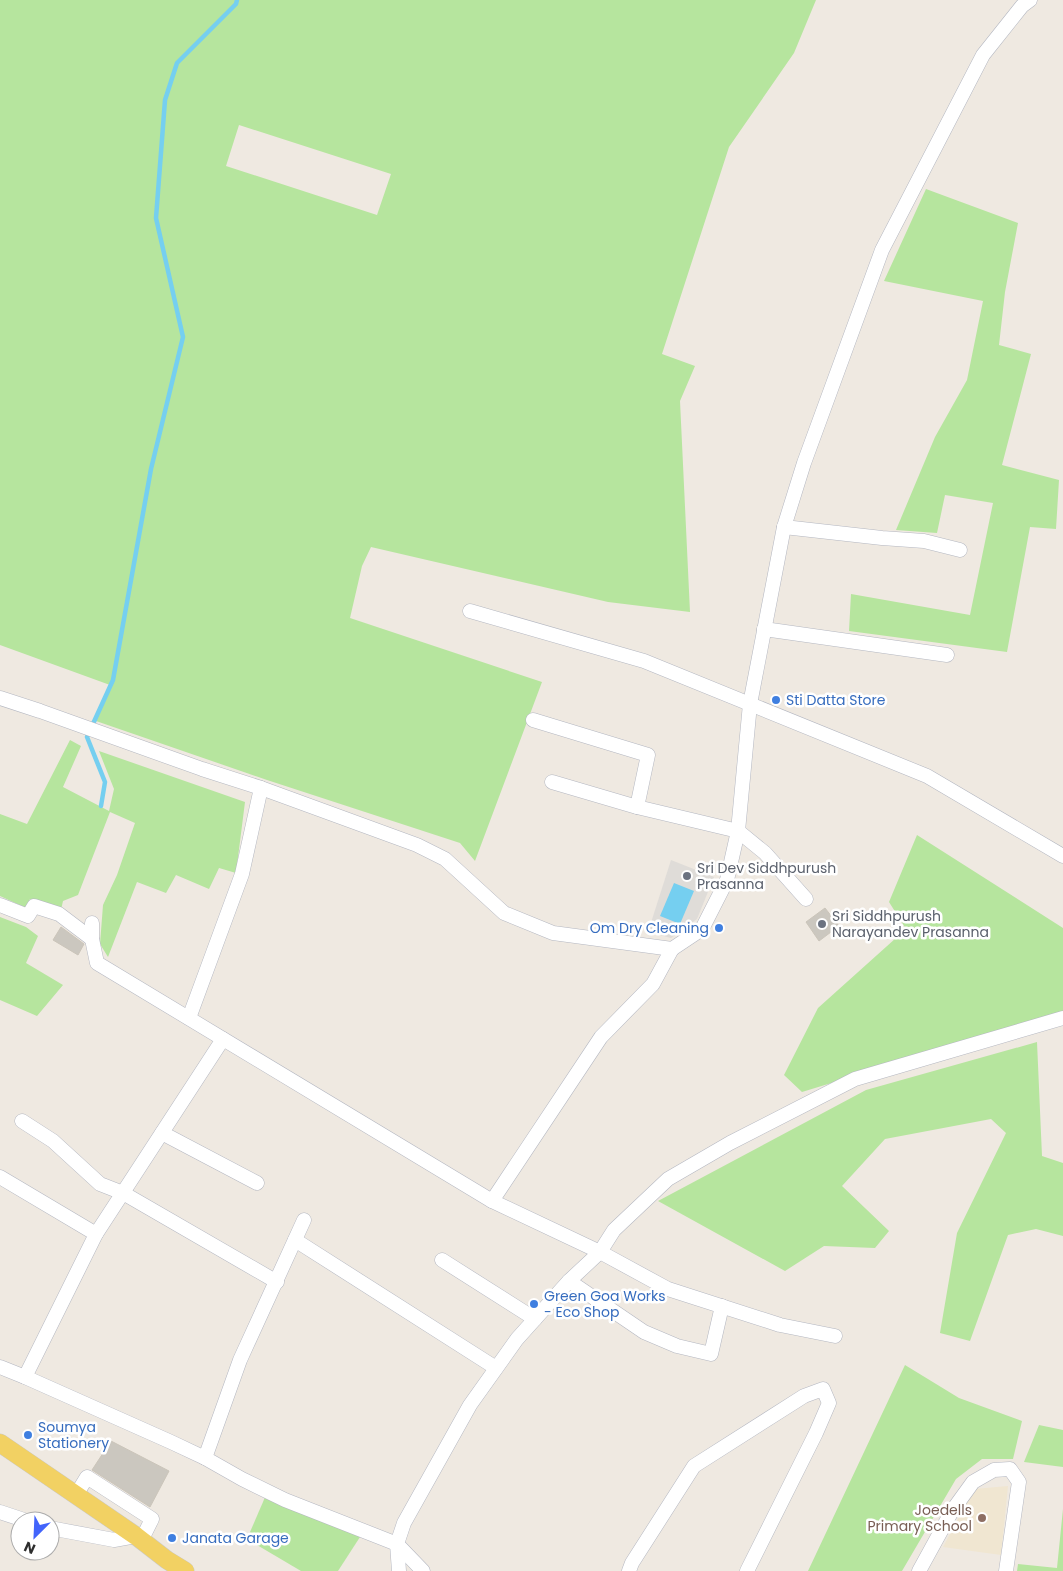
<svg xmlns="http://www.w3.org/2000/svg" width="1063" height="1571" viewBox="0 0 1063 1571" font-family="Poppins,sans-serif">
	<style>
		.education { fill: #f0e6d1 }
		.green { fill: #b6e59e; fill-rule: evenodd }
		.plaza { fill: #dfdcd8 }
		.water { fill: #75cff0 }
		.lines { fill: none; stroke-linecap: round; stroke-linejoin: round }
		.stream { stroke: #75cff0; stroke-width: 4.5 }
		.building { fill: #cbc7bf; stroke: #cbc5ba }
		.minor-casing { stroke: #b4b7c1; stroke-width: 15 }
		.major-casing { stroke: #c9c9c9; stroke-width: 19 }
		.minor { stroke: #fff; stroke-width: 14 }
		.major { stroke: #f2d163; stroke-width: 18 }
		.shop-dot { fill: #3f7fe0; stroke: #fff; stroke-width: 2 }
		.worship-dot { fill: #6b7280; stroke: #fff; stroke-width: 2 }
		.education-dot { fill: #8d6e63; stroke: #fff; stroke-width: 2 }
		.labels { text-anchor: middle; stroke-width: 5; stroke-linejoin: round; paint-order: stroke }
		.shop-label { font-size: 14px; fill: #366cbe; stroke: #fff; text-anchor: start }
		.worship-label { font-size: 14px; fill: #5b616d; stroke: #fff; text-anchor: start }
		.education-label { font-size: 14px; fill: #785e54; stroke: #fff; text-anchor: end }
	</style>
	<rect width="100%" height="100%" fill="#efe9e1"/>
	<path class="education" d="M1008,1486L1001,1555L943,1547L974,1489Z"/>
	<g class="green">
		<path d="M0,0H816L794,53L729,147L662,354L695,366L680,401L690,612L608,602L371,547L362,566L350,618L542,682L475,861L460,843L267,780L96,721L110,685L0,645ZM239,125L391,174L377,215L226,166Z"/>
		<path d="M926,189L1018,223L1005,292L999,345L1031,354L1002,465L1059,480L1056,529L1030,527L1007,652L849,631L851,594L970,615L993,503L945,495L937,533L896,530L935,437L967,380L983,301L884,281Z"/>
		<path d="M70,740L81,746L63,787L109,811L114,789L99,751L245,802L236,873L219,868L209,889L176,875L166,893L137,882L108,957L100,944L103,905L117,875L135,823L110,812L78,895L63,901L61,910L30,899L26,908L0,896V814L27,824Z"/>
		<path d="M917,835L1063,928V1012L802,1092L784,1075L818,1008L906,929L889,902Z"/>
		<path d="M0,917L26,927L38,936L26,963L63,985L37,1016L0,1000Z"/>
		<path d="M1037,1042L1042,1156L1063,1163V1236L1036,1229L1008,1235L970,1341L940,1333L957,1233L1006,1133L991,1119L885,1139L842,1186L889,1231L875,1248L824,1246L785,1271L658,1201L866,1090Z"/>
		<path d="M905,1365L959,1398L1022,1421L1013,1459H982L956,1479L902,1571H808Z"/>
		<path d="M1039,1425L1063,1430V1467L1024,1462Z"/>
		<path d="M266,1495L360,1537L338,1571H301L247,1539Z"/>
		<path d="M1063,1509V1571H1017L1018,1564L1057,1568Z"/>
	</g>
	<path class="plaza" d="M671,860L714,877L697,919L671,938L648,932Z"/>
	<path class="water" d="M674,883L694,891L680,924L660,916Z"/>
	<g class="lines">
		<path class="stream" d="M101,806L105,782L87,737L113,680L151,469L183,337L156,218L165,100L177,63L236,4L237,0"/>
	</g>
	<g class="building">
		<path d="M825,908L839,926L819,941L806,922Z"/>
		<path d="M61,927L84,944L78,955L53,940Z"/>
		<path d="M111,1441L169,1471L150,1507L92,1470Z"/>
	</g>
	<g class="lines">
		<g class="minor-casing">
			<g id="minor">
				<path d="M784,527L882,538L924,541L960,550"/>
				<path d="M470,611L644,661L927,776L1063,856"/>
				<path d="M764,629L947,655"/>
				<path d="M0,698L40,711L202,769L261,788L417,845L445,859L504,913L553,933L672,949L702,929L727,880L738,831L750,704L784,527L804,463L882,250L983,55L1022,6L1030,0"/>
				<path d="M533,720L648,755L637,807"/>
				<path d="M552,782L637,807L738,831L765,853L806,899"/>
				<path d="M0,905L28,916L34,906L59,914L92,939"/>
				<path d="M92,923V939L97,963L492,1201L600,1252L668,1289L780,1325L835,1336"/>
				<path d="M189,1018L242,874L261,788"/>
				<path d="M22,1121L53,1141L100,1184L123,1193L277,1282"/>
				<path d="M162,1133L257,1183"/>
				<path d="M0,1177L96,1234"/>
				<path d="M492,1201L601,1037L653,984L672,949"/>
				<path d="M295,1240L496,1368"/>
				<path d="M442,1260L535,1319"/>
				<path d="M569,1281L644,1332L677,1346L711,1354L722,1306"/>
				<path d="M0,1367L25,1377L171,1442L205,1458L242,1479L285,1500L397,1544L423,1571"/>
				<path d="M25,1377L96,1234L223,1039"/>
				<path d="M205,1458L240,1360L304,1220"/>
				<path d="M76,1495L87,1477L152,1519L141,1541"/>
				<path d="M0,1512L27,1521"/>
				<path d="M50,1528L114,1540L136,1536"/>
				<path d="M399,1571L397,1544L404,1523L470,1405L517,1339L569,1281L600,1252L614,1230L668,1179L730,1143L855,1079L1063,1018"/>
				<path d="M629,1571L632,1563L694,1466L804,1396L823,1389L829,1403L816,1433L747,1571"/>
				<path d="M919,1571L952,1511L973,1482L994,1470L1010,1469L1019,1482L1006,1571"/>
			</g>
		</g>
		<g class="major-casing">
			<path id="major" d="M0,1443L136,1536L167,1560L185,1571"/>
		</g>
		<use href="#minor" class="minor"/>
		<use href="#major" class="major"/>
	</g>
	<g class="shop-dot">
		<circle cx="776" cy="700" r="5"/>
		<circle cx="719" cy="928" r="5"/>
		<circle cx="534" cy="1304" r="5"/>
		<circle cx="28" cy="1435" r="5"/>
		<circle cx="172" cy="1538" r="5"/>
	</g>
	<g class="worship-dot">
		<circle cx="687" cy="876" r="5"/>
		<circle cx="822" cy="924" r="5"/>
	</g>
	<circle class="education-dot" cx="982" cy="1518" r="5"/>
	<g class="labels">
		<g class="shop-label">
			<text x="786" y="705">Sti Datta Store</text>
			<text x="709" y="933" text-anchor="end">Om Dry Cleaning</text>
			<text x="544" y="1301">Green Goa Works<tspan x="544" dy="16">- Eco Shop</tspan></text>
			<text x="38" y="1432">Soumya<tspan x="38" dy="16">Stationery</tspan></text>
			<text x="182" y="1543">Janata Garage</text>
		</g>
		<g class="worship-label">
			<text x="697" y="873">Sri Dev Siddhpurush<tspan x="697" dy="16">Prasanna</tspan></text>
			<text x="832" y="921">Sri Siddhpurush<tspan x="832" dy="16">Narayandev Prasanna</tspan></text>
		</g>
		<g class="education-label">
			<text x="972" y="1515">Joedells<tspan x="972" dy="16">Primary School</tspan></text>
		</g>
	</g>
	<g transform="translate(35 1536) rotate(204)"><circle r="24" fill="#ffffff" stroke="#ababab"/>
	<path d="M0-4L9 19L0 12L-9 19Z" fill="#4264fb"/>
	<text y="-8" font-size="14" font-weight="bold" text-anchor="middle" fill="#2e2e2e">N</text>
	</g>
</svg>
